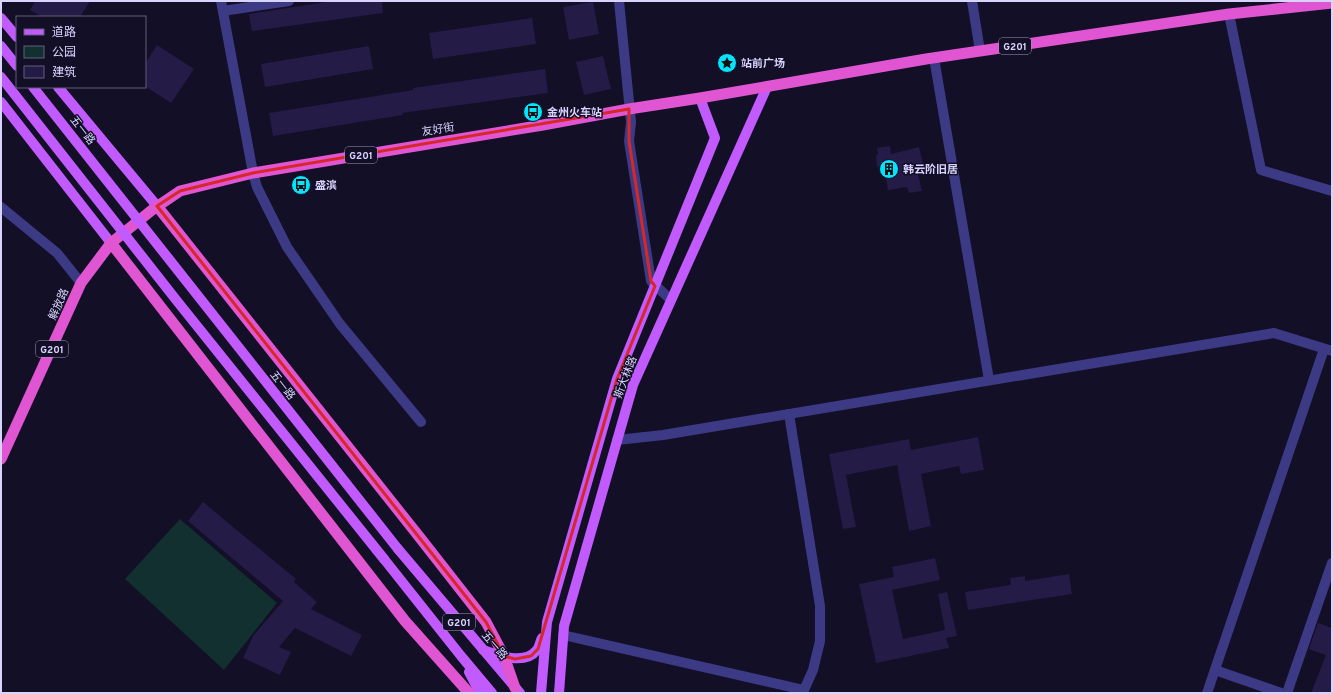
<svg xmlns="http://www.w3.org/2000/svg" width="1333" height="694" viewBox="0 0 1333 694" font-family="Overpass,'Noto Sans SC',sans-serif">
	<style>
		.green { fill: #12302f }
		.building { fill: #241b47 }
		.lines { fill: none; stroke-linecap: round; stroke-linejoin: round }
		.minor { stroke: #3d3a85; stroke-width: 10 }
		.tertiary { stroke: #3d3a85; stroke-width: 10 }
		.primary { stroke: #c25bff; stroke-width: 10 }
		.trunk { stroke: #e055d1; stroke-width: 11 }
		.primary-bridge { stroke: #c25bff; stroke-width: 10 }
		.marked { fill: none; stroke: #d62828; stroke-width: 3; stroke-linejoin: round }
		.labels { text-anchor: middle; stroke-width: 3; stroke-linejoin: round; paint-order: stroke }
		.shield { fill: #130f26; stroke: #9e99be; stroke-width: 1 }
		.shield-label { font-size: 10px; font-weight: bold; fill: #d9d4ff }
		.poi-label { font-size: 11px; font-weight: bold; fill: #d9d4ff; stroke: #130f26; text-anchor: start }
		.street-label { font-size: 11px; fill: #d9d4ff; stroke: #130f26 }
	</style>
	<rect width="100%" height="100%" fill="#130f26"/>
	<path class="green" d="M180,519L277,603L224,670L125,579Z"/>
	<g class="building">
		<path d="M35,1H90L80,17H42L30,10Z"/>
		<path d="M333,1H382L383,13L252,31L249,14Z"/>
		<path d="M593,2L599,34L569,40L563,7Z"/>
		<path d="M532,18L536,44L433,59L429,33Z"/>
		<path d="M157,45L194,69L171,103L145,86V64Z"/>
		<path d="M369,46L373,69L265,87L261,64Z"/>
		<path d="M603,56L611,89L584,95L576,62Z"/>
		<path d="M545,69L548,93L402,113L403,115L273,136L269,113L413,90V88Z"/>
		<path d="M890,146L891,154L919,147L924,168L917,170L922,191L909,193L907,187L888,190L884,165L877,167L876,156L878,154L877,148Z"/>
		<path d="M978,437L984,470L961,474L959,466L921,474L931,526L909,531L897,465L846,475L856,527L843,529L829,454L909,439L911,450Z"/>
		<path d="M203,502L296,579L294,582L317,602L311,609L362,635L351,656L295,628L279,647L291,652L280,675L243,658L253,636L283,601L188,521Z"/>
		<path d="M935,558L940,580L892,590L903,639L945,630L938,594L947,592L957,636L946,638L949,648L876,663L859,584L894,577L892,567Z"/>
		<path d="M1069,574L1072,594L968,610L965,592L1011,585L1010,578L1025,576V581Z"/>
		<path d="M1318,623L1332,628V693H1311L1326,655L1309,649Z"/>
	</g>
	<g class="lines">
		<g class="minor">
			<path d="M221,1L253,173L257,187L287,247L340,324L421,422"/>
			<path d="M619,1L631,122L629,141L651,281L671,300"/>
			<path d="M972,1L980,51"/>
			<path d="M223,11L289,1"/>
			<path d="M1229,14L1261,170L1332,191"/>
			<path d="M934,58L989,380"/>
			<path d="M1,207L57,253L81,283"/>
			<path d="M563,635L804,690L813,670L820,641V606L789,414"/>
			<path d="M1215,670L1281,693"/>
			<path d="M1207,693L1324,349"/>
			<path d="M1287,693L1332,563"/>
		</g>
		<path class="tertiary" d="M617,440L663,435L1274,333L1332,351"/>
		<g class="primary">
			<path d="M1,18L17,37"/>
			<path d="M1,46L17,66"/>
			<path d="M58,87L157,206"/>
			<path d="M1,102L111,243"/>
			<path d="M398,549L520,693"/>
			<path d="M384,559L461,656L492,693"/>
			<path d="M483,650C499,655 524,666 537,650C540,646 540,641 542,638"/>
			<path d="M469,672L480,693"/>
			<path d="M541,693L547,622L617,379L715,138L700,98"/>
			<path d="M559,693L564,626L633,385L767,87"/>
		</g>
		<g class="trunk">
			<path d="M157,206L421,539L486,622L504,656L515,688"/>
			<path d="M111,243L405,621L469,693"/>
			<path d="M1,459L81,283L111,243L152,210L180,191L253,173L543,125L629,109L700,98L926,59L1229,14L1332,3"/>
		</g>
		<g class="primary-bridge">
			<path d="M1,77L177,301L384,559"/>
			<path d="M33,87L398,549"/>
		</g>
	</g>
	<path class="marked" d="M629,109V141L651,281L655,286L617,379L538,649L531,656L515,659L504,656L486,622L157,206L180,191L253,173Z"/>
	<defs>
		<g id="sight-disc" transform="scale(1)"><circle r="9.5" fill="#00e5ff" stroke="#130f26"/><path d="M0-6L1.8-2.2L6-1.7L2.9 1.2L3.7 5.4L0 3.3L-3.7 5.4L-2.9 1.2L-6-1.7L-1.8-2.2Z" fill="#111"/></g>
		<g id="bus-disc" transform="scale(1)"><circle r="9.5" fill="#00e5ff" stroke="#130f26"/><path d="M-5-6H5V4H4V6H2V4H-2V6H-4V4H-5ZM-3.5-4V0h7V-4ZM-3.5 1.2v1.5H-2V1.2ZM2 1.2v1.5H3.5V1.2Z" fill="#111"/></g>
		<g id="building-disc" transform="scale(1)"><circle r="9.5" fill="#00e5ff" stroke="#130f26"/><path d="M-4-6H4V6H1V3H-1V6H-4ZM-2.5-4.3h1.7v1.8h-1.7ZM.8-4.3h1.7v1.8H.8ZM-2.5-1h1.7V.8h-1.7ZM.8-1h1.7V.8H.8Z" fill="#111"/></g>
	</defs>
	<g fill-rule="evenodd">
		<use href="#sight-disc" x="727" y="63"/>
		<use href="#bus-disc" x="533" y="112"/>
		<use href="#building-disc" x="889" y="169"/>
		<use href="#bus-disc" x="301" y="185"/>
	</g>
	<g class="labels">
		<g class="shield">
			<rect x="999" y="38" width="32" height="16" rx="3"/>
			<rect x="345" y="147" width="32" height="16" rx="3"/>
			<rect x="36" y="341" width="32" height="16" rx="3"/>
			<rect x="443" y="614" width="32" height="16" rx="3"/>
		</g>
		<g class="shield-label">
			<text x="1015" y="50">G201</text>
			<text x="361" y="159">G201</text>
			<text x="52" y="353">G201</text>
			<text x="459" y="626">G201</text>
		</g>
		<g class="poi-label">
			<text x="741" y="67">站前广场</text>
			<text x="547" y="116">金州火车站</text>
			<text x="903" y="173">韩云阶旧居</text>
			<text x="315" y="189">盛滨</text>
		</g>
		<g class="street-label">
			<text transform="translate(438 129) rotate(-9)" y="4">友好街</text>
			<text transform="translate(83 130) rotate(52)" y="4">五一路</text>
			<text transform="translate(58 304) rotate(-66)" y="4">解放路</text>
			<text transform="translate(625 377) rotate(-69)" y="4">斯大林路</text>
			<text transform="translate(283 385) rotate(52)" y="4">五一路</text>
			<text transform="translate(495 645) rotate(49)" y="4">五一路</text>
		</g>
	</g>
	<rect width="1333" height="694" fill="none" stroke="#d9d4ff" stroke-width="4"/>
	<rect x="16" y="16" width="130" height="72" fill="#130f26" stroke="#625e7d"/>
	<rect x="24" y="29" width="20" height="6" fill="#c25bff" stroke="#625e7d"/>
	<text x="52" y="36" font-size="12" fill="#d9d4ff">道路</text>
	<rect x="24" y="46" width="20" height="12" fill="#12302f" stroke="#625e7d"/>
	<text x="52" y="56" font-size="12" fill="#d9d4ff">公园</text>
	<rect x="24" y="66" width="20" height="12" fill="#241b47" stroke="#625e7d"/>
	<text x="52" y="76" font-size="12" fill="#d9d4ff">建筑</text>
</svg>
